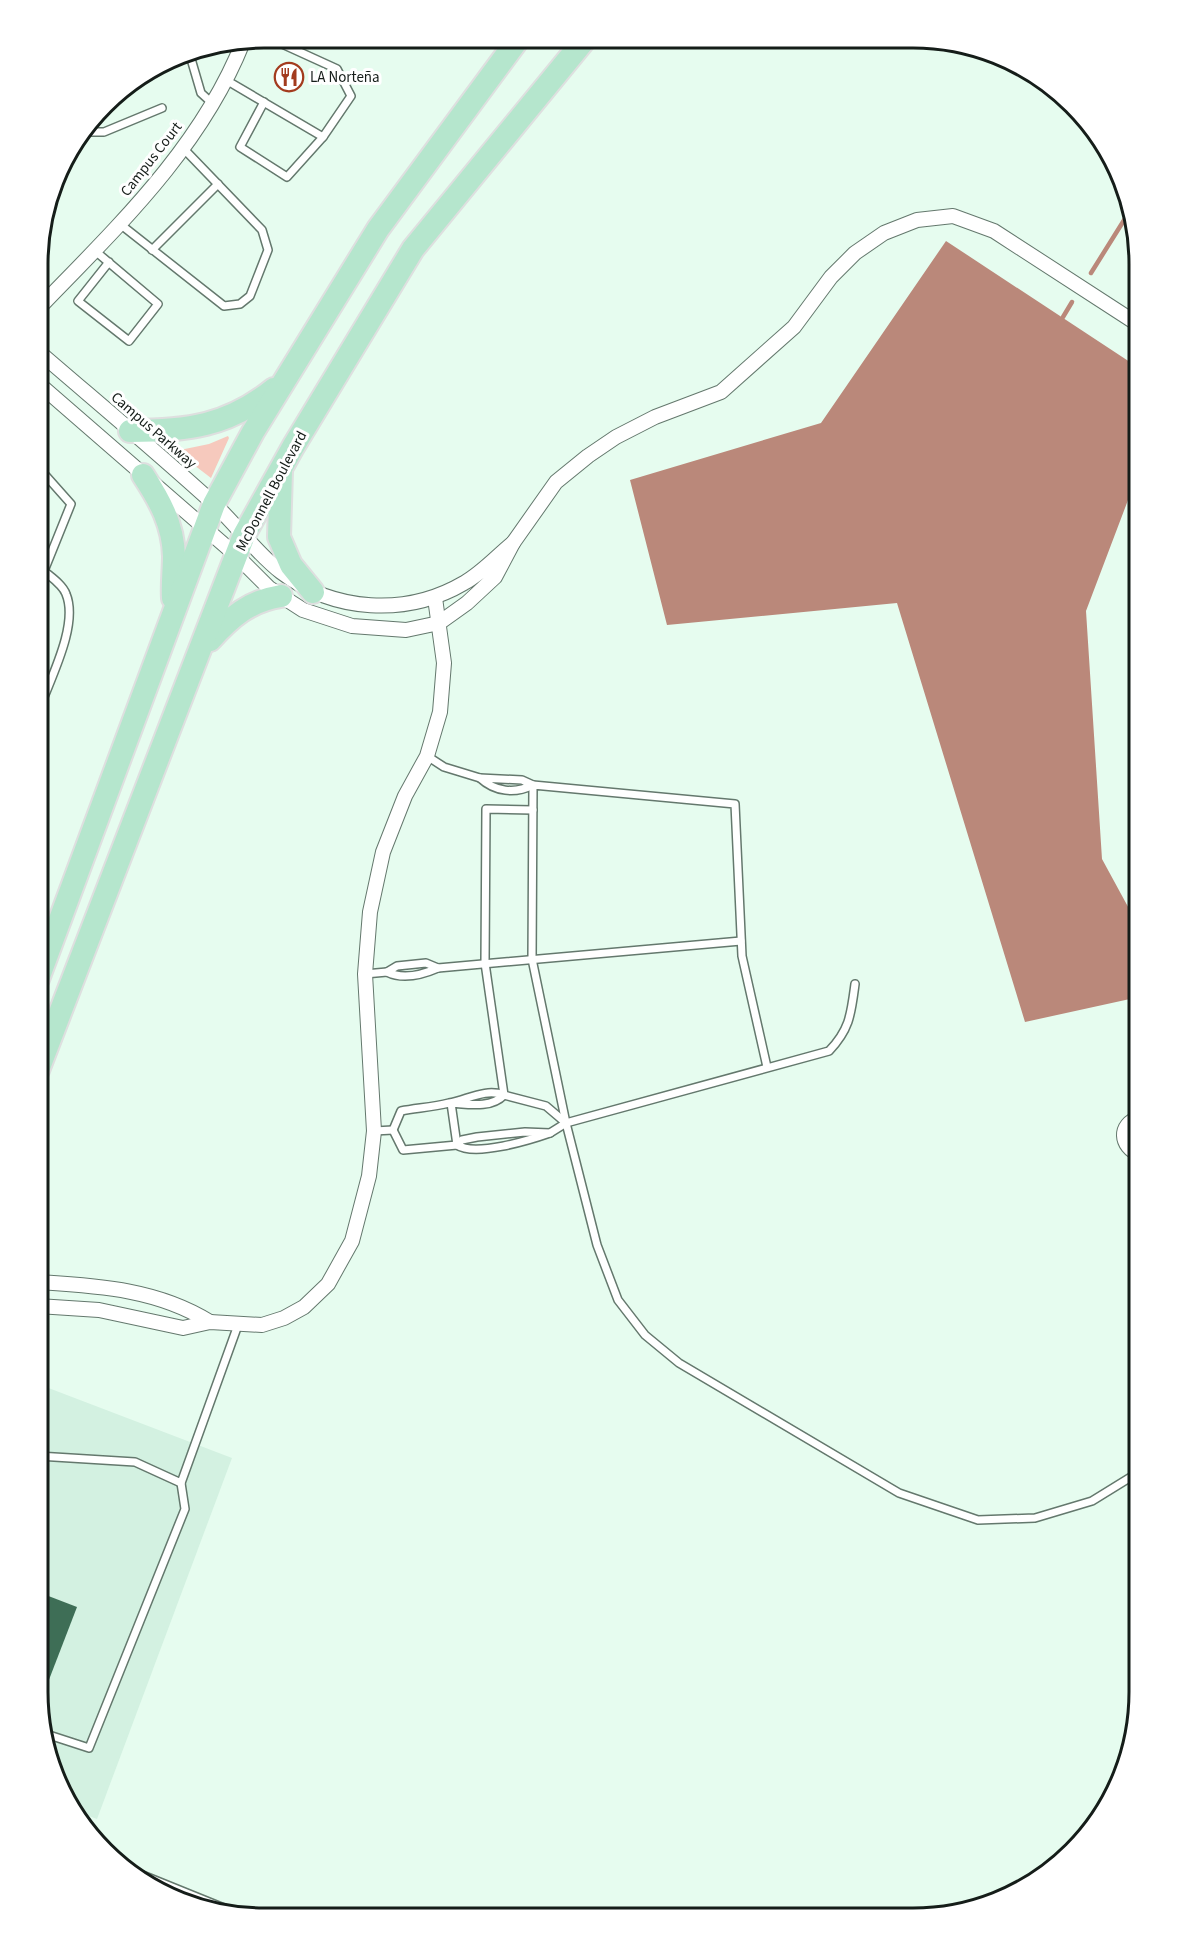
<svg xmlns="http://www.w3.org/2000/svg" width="1177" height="1956" viewBox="0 0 1177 1956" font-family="'Source Sans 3',sans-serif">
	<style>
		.built { fill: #d3f1e1 }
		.green { fill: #f6c9bd }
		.water { fill: #ba887a }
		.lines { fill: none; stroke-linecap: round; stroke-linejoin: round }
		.stream { stroke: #ba887a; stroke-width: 4.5 }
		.building { fill: #3e6e56 }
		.service-casing { stroke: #64786d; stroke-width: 10 }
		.minor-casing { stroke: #64786d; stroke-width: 16 }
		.primary-casing { stroke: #dedfdf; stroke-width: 26 }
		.service { stroke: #fff; stroke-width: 7 }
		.minor { stroke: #fff; stroke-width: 14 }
		.primary { stroke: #b5e6cd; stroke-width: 22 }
		.labels { text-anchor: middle; stroke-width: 6; stroke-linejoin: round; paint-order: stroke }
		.poi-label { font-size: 15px; fill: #151d19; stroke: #fff; text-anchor: start }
		.street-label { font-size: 15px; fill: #151d19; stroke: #fff }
		.rim { fill: none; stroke: #151d19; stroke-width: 3 }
	</style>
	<rect width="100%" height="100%" fill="#e6fcef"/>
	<path class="built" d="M38,1384L232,1458L97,1819L73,1810L55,1778L38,1692Z"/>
	<path class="green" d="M228,436L229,438L211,478L181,455L180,450L209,444Z"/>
	<path class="water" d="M946,241L1139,368V471L1086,611L1102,859L1139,927V997L1025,1022L897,603L667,625L630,480L821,423Z"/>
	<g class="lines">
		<g class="stream">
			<path d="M1091,273L1126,217"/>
			<path d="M1063,317L1072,302"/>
		</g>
	</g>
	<path class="building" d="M38,1592L77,1607L40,1703L38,1692Z"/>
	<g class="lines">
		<g class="service-casing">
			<g id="service">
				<path d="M390,38L395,41L410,38"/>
				<path d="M189,52L201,93L212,103"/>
				<path d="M226,80L323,137L351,96L337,69L269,38"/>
				<path d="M264,102L240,147L287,177L323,137"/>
				<path d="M86,132H104L162,108"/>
				<path d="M120,224L224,306L240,304L250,296L268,250L262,230L183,148"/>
				<path d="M39,238L42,227"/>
				<path d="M94,250L158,304L129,341L78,301L109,262"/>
				<path d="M152,250L218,184"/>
				<path d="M39,710C50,679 79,625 66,594C63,585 51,577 44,571L71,504L39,468"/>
				<path d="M427,756L444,767L480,778"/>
				<path d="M480,778L522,780L533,785C515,794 495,792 480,778Z"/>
				<path d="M533,810L486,809L485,963L504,1095L546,1106L566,1123L829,1051C850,1029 851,1014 855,984"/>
				<path d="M426,963L438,968C422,975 403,980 387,972L397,966Z"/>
				<path d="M438,968L741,941"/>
				<path d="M365,974L387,972"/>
				<path d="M767,1067L742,956L735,804L533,785L532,959L566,1123L597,1245L618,1300L645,1335L679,1363L899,1493L978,1520L1035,1518L1092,1501L1139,1472"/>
				<path d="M393,1130L401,1111C417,1108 433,1107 449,1103C467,1100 485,1088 504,1095C491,1109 467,1104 451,1103L457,1145C475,1157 530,1140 550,1133"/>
				<path d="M393,1130L403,1150L457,1145L462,1140L477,1137L525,1132L550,1133L566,1123"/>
				<path d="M374,1131L393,1130"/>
				<path d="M38,1456L135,1462L181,1483L238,1325"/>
				<path d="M47,1738L49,1735L89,1748L185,1509L181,1483"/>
				<path d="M120,1866L246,1917"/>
			</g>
		</g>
		<g class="minor-casing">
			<g id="minor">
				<path d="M39,308C117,227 201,148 243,42"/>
				<path d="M39,384L237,556L269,588L303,610L352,626L406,630L439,623L467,603L495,577L513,543C497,556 482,573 464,583C406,617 334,612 281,572C256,553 237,525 214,504C157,452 97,402 39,352"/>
				<path d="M513,543L556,482L588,456L616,437L655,417L721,392L794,327L831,277L855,253L884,233L917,220L953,216L994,231L1139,325"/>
				<path d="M1139,1154C1120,1147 1118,1124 1139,1118"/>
				<path d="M38,1282C99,1286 157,1289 210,1322"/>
				<path d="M38,1306L99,1310L183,1328L210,1322L262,1325L284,1318L304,1307L328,1284L352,1241L369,1176L374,1131L365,974L370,912L383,852L405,796L427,756L440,712L444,663L435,598"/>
			</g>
		</g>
		<g class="primary-casing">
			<g id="primary">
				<path d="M130,431C187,431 228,426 274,389"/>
				<path d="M281,471L279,537L291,565L313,592"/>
				<path d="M143,475C160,501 173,524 174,556C174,570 172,585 173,598"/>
				<path d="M210,640C231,617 249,601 281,596"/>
				<path d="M38,979L214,504L253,432L378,229L519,38"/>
				<path d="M38,1070L244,535L293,447L413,249L586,38"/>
			</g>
		</g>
		<use href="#service" class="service"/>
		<use href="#minor" class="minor"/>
		<use href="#primary" class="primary"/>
	</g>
	<defs>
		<g id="restaurant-ring" transform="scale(1.5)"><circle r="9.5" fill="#fff" stroke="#a33b1e" stroke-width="1.5"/><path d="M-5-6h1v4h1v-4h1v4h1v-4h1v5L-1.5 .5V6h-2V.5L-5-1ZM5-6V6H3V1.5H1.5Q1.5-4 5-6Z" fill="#a33b1e"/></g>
	</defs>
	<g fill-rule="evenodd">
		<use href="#restaurant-ring" x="289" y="77"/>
	</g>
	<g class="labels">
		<g class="poi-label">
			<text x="310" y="82">LA Norteña</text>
		</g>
		<g class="street-label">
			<text transform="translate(151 159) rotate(-52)" y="5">Campus Court</text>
			<text transform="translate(154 430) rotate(41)" y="5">Campus Parkway</text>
			<text transform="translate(271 491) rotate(-62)" y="5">McDonnell Boulevard</text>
		</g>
	</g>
	<path d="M0 0H1177V1956H0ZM264 48H913A216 216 0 0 1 1129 264V1692A216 216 0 0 1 913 1908H264A216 216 0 0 1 48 1692V264A216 216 0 0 1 264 48Z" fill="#fff" fill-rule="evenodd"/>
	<path class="rim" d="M264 48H913A216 216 0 0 1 1129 264V1692A216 216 0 0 1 913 1908H264A216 216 0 0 1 48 1692V264A216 216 0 0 1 264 48Z"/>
</svg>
